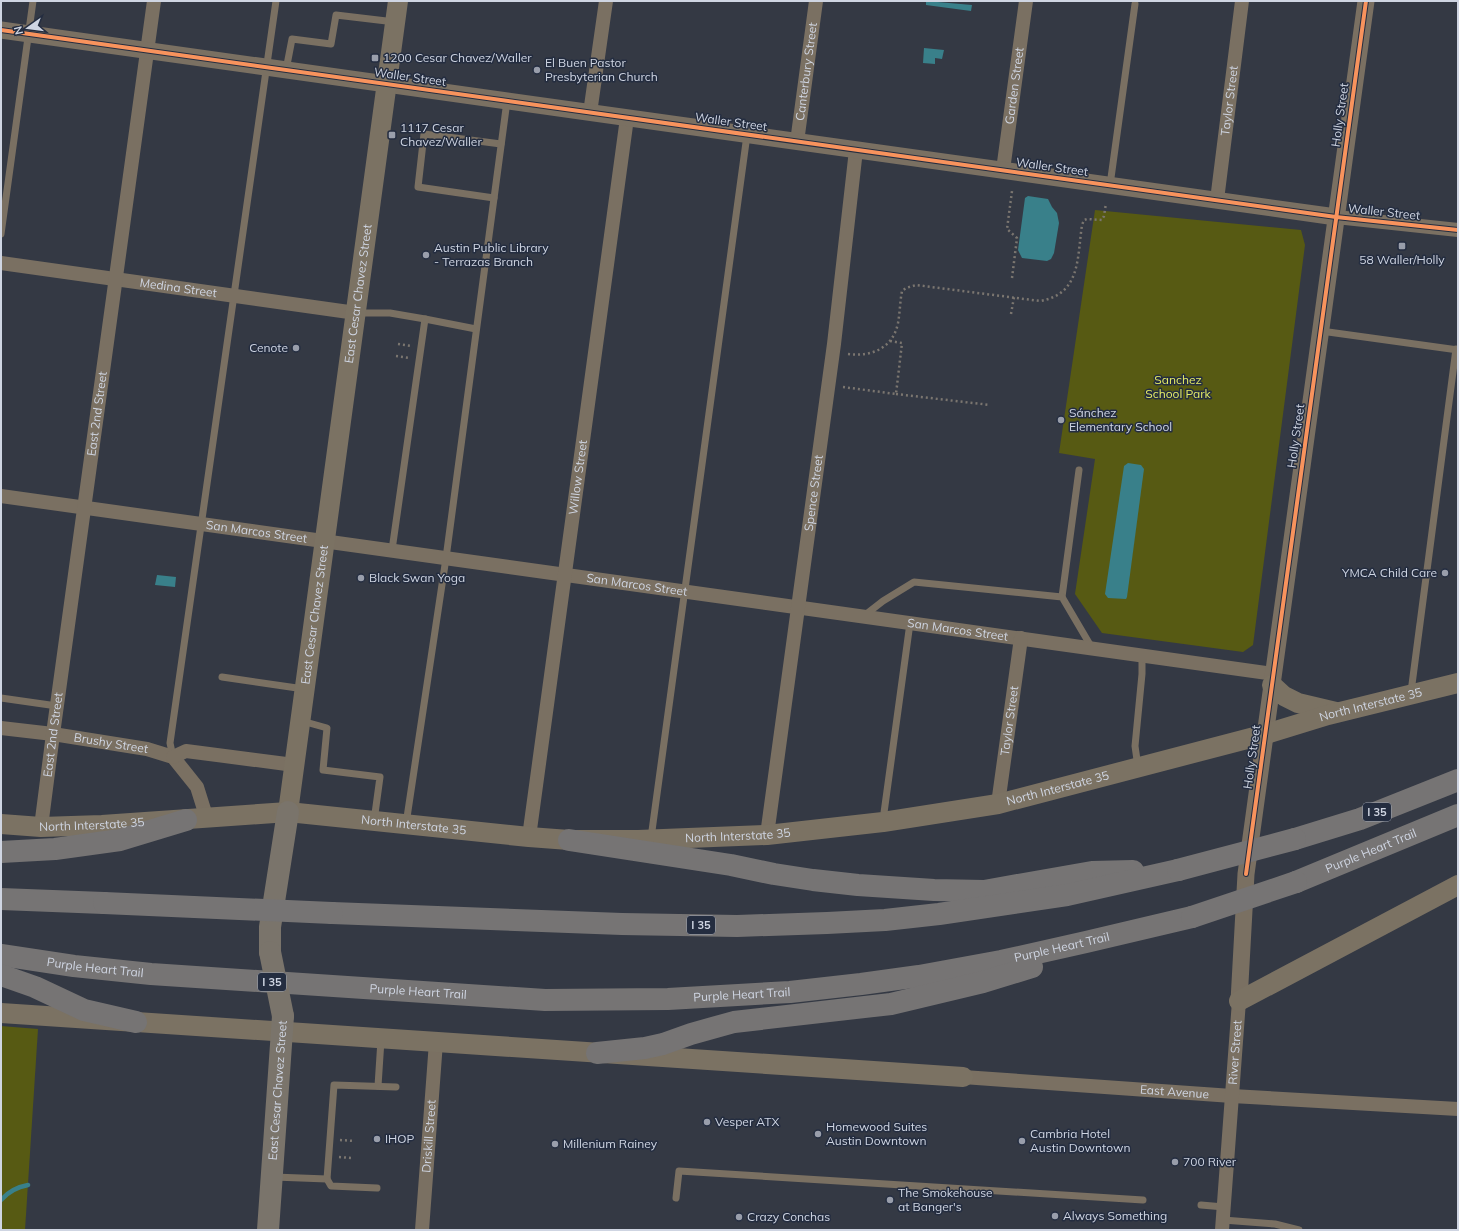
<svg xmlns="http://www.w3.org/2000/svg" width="1459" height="1231" viewBox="0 0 1459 1231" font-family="Mulish,sans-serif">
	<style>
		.green { fill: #575a13 }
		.water { fill: #39808a }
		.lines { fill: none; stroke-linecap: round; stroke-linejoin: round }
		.stream { stroke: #39808a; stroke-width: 4.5 }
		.path { stroke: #7b7670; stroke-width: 2.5; stroke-dasharray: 2 3; stroke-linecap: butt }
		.service { stroke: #7a7062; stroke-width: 7 }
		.minor { stroke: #7a7062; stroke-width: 14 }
		.tertiary { stroke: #7a7062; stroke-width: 17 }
		.secondary { stroke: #7b7263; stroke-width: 20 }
		.primary { stroke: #7a746b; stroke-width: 22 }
		.motorway { stroke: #767474; stroke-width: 22 }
		.primary-bridge { stroke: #7a746b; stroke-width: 22 }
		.motorway-bridge { stroke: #767474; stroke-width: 22 }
		.cycleway-casing { stroke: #242d40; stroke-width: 6 }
		.cycleway { stroke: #f8935d; stroke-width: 4 }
		.poi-dot { fill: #999eab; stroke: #242d40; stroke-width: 1.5 }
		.labels { text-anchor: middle; stroke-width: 3; stroke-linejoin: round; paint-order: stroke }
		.shield { fill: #242d40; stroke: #9ca3b1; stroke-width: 1 }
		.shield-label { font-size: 11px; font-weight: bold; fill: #cfd5e2 }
		.poi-label { font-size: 12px; fill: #cfd5e2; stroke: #242d40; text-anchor: start }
		.street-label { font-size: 12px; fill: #cfd5e2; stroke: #242d40 }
		.park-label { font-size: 12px; fill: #e6ed64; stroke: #242d40 }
	</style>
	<rect width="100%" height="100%" fill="#343944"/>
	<g class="green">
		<path d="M1095,210L1301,230L1305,245L1253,645L1243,652L1102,633L1075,594L1095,459L1059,453Z"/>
		<path d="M1,1026L38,1029L25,1230H1Z"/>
	</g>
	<g class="water">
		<path d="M926,1L972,5L971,11L926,5Z"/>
		<path d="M924,48L944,50L942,59L935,58V64L923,63Z"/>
		<path d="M1028,196L1048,199L1052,207L1057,213L1059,223L1054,253L1051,259L1047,261L1022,258L1018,250L1025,198Z"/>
		<path d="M1128,463L1141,465L1144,469L1127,597L1126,599L1108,598L1105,594L1124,466Z"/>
		<path d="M157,575L176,577L175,587L155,585Z"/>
	</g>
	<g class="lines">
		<path class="stream" d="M1,1200C8,1192 17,1187 28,1185"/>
		<g class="path">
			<path d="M1012,278L1017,238L1007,229L1012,191"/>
			<path d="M1011,314L1014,297"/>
			<path d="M398,344L411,346"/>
			<path d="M848,354C872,357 893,348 898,323C900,312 900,301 902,291L906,288L916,285L1040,301C1081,294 1077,258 1082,225L1084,220L1087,219L1102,220L1104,216L1106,203"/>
			<path d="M396,356L410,358"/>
			<path d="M843,387L896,394L902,343L890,341"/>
			<path d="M896,394L990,405"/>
			<path d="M340,1140L354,1141"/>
			<path d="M339,1157L352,1158"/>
		</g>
		<g class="service">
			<path d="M286,70L292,39L331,44L336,15L395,22"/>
			<path d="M1110,185L1135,4"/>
			<path d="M494,198L418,187L424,134L501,144"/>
			<path d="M1,234L33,1"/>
			<path d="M357,313H390L425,319L476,329"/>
			<path d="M1321,331L1458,350"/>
			<path d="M392,550L425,319"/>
			<path d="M1062,597L1079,470"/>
			<path d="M865,615L883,601L914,582L1062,597L1092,648"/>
			<path d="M222,677L304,689"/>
			<path d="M1411,692L1456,349"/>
			<path d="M1,698L57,706"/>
			<path d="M302,721L327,728L323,770L380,777L374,821"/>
			<path d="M173,757L170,743L276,1"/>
			<path d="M1138,767L1135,746L1142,674V656"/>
			<path d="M883,820L910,623"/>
			<path d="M406,824L446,558L507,101"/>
			<path d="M651,838L747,135"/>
			<path d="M378,1086L381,1040"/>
			<path d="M274,1177L327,1179"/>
			<path d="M377,1188L331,1186L327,1179L334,1085L396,1087"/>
			<path d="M676,1198L679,1171L1143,1200"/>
			<path d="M1201,1205L1224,1207"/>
			<path d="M1223,1220L1275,1224L1299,1230"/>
		</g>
		<g class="minor">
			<path d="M590,113L606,1"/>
			<path id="s1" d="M797,142L816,1"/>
			<path id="s2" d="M1003,170L1026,1"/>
			<path id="s3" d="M1217,200L1242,1"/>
			<path d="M1336,217L1458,230"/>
			<path id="s4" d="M1,263L356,313"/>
			<path id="s5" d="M1,496L1274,674"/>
			<path id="s6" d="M1,728L53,734L147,749L173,757L197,787L207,819"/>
			<path d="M173,757L186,751L294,765"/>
			<path id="s7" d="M998,804L1021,638"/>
			<path id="s8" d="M41,827L53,734L154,1"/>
			<path id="s9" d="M767,835L834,344L856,150"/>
			<path id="s10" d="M529,837L627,118"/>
			<path id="s11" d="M963,1077L1232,1096L1458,1109"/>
			<path id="s12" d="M422,1230L436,1042"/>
			<path id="s13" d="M1222,1230L1239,1001"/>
		</g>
		<g class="tertiary">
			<path d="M1,30L1336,217"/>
			<path d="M1239,1001L1246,874L1366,1"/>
		</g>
		<g class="secondary">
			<path d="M1272,685L1284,696L1298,703L1336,712"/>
			<path id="s14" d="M288,812L398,1"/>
			<path id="s15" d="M1,824L41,827L102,825L288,812L529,837L569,840H638L767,835L883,822L998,804L1266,734L1328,715L1458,683"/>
			<path d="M1239,1001L1458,885"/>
			<path d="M1,1013L963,1077"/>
		</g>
		<g class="primary">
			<path d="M270,952V927L288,812"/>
			<path id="s16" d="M268,1230L283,1016"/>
		</g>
		<g class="motorway">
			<path d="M1295,839L1360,819L1458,780"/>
			<path d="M569,840L731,865L774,874L813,880L858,885L934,890L984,891L1092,872L1133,871"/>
			<path d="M1,852L55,849L120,840L186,820"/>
			<path id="s17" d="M1296,882L1458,815"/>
			<path d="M1,899L104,903"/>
			<path d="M332,913L622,924L737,926L827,923L885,920L939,914L1067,895L1178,870"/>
			<path id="s18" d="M1,955L74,966L151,974L545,1000L668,999L790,992L861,984L919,976L1001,961L1086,942L1192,917"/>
			<path d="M1,975L35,987L84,1010L136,1022"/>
			<path d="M597,1053L645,1048L663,1044L691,1034L734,1022L891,1004L983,982L1032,967"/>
		</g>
		<path class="primary-bridge" d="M270,952L283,1016"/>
		<g class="motorway-bridge">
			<path d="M1178,870L1295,839"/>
			<path d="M104,903L332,913"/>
			<path d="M1192,917L1296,882"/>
		</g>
		<g class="cycleway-casing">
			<g id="cycleway">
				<path d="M1,30L1336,217L1458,230"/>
				<path d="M1246,874L1366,1"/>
			</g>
		</g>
		<use href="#cycleway" class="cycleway"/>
	</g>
	<g class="poi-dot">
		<rect x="371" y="54" width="8" height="8" rx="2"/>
		<circle cx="537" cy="70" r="4"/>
		<rect x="388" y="131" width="8" height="8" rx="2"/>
		<rect x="1398" y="242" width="8" height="8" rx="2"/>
		<circle cx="426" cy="255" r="4"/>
		<circle cx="296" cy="348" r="4"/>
		<circle cx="1061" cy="420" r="4"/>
		<circle cx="1445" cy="573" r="4"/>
		<circle cx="361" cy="578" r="4"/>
		<circle cx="707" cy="1122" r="4"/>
		<circle cx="818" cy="1134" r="4"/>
		<circle cx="377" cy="1139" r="4"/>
		<circle cx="1022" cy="1141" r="4"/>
		<circle cx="555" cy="1144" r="4"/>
		<circle cx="1175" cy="1162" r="4"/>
		<circle cx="890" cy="1200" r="4"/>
		<circle cx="1055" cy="1216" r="4"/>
		<circle cx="739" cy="1217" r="4"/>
	</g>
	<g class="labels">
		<g class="shield">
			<rect x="1363" y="803" width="28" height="18" rx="3"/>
			<rect x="687" y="916" width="28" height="18" rx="3"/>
			<rect x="258" y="973" width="28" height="18" rx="3"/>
		</g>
		<g class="shield-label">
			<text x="1377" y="816">I 35</text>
			<text x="701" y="929">I 35</text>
			<text x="272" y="986">I 35</text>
		</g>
		<g class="poi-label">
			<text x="383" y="62">1200 Cesar Chavez/Waller</text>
			<text x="545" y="67">El Buen Pastor<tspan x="545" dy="14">Presbyterian Church</tspan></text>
			<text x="400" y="132">1117 Cesar<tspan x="400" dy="14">Chavez/Waller</tspan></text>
			<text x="434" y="252">Austin Public Library<tspan x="434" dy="14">- Terrazas Branch</tspan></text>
			<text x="1402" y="264" text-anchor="middle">58 Waller/Holly</text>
			<text x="288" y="352" text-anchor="end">Cenote</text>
			<text x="1069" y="417">Sánchez<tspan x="1069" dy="14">Elementary School</tspan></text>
			<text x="1437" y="577" text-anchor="end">YMCA Child Care</text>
			<text x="369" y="582">Black Swan Yoga</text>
			<text x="715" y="1126">Vesper ATX</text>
			<text x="826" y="1131">Homewood Suites<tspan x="826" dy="14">Austin Downtown</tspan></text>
			<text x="1030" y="1138">Cambria Hotel<tspan x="1030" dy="14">Austin Downtown</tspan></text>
			<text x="385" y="1143">IHOP</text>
			<text x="563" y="1148">Millenium Rainey</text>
			<text x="1183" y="1166">700 River</text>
			<text x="898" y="1197">The Smokehouse<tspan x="898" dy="14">at Banger's</tspan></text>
			<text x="1063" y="1220">Always Something</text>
			<text x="747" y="1221">Crazy Conchas</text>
		</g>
		<g class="street-label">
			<text dy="4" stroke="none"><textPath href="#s1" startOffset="71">Canterbury Street</textPath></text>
			<text transform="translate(410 77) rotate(8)" y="4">Waller Street</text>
			<text dy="4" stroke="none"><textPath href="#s2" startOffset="85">Garden Street</textPath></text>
			<text dy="4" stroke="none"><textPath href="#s3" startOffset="100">Taylor Street</textPath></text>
			<text transform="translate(1340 115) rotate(-82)" y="4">Holly Street</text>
			<text transform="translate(731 122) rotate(8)" y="4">Waller Street</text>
			<text transform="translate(1052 167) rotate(8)" y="4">Waller Street</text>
			<text transform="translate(1384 212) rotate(6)" y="4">Waller Street</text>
			<text dy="4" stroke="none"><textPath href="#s4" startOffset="179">Medina Street</textPath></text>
			<text dy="4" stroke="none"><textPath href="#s14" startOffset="523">East Cesar Chavez Street</textPath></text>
			<text dy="4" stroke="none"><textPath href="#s8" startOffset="417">East 2nd Street</textPath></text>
			<text transform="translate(1296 436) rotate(-82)" y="4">Holly Street</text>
			<text dy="4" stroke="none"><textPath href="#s10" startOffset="363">Willow Street</textPath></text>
			<text dy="4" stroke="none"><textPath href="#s9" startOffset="345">Spence Street</textPath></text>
			<text dy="4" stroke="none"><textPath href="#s5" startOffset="258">San Marcos Street</textPath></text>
			<text dy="4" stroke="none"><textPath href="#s5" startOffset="642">San Marcos Street</textPath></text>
			<text dy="4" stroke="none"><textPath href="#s14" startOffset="199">East Cesar Chavez Street</textPath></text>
			<text dy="4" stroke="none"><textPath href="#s5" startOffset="966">San Marcos Street</textPath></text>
			<text dy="4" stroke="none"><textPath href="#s15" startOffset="1387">North Interstate 35</textPath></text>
			<text dy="4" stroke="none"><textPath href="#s7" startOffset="84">Taylor Street</textPath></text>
			<text dy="4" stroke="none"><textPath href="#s8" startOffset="93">East 2nd Street</textPath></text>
			<text dy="4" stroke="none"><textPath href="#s6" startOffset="111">Brushy Street</textPath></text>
			<text transform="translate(1252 757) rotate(-82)" y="4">Holly Street</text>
			<text dy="4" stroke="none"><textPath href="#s15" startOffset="1063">North Interstate 35</textPath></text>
			<text dy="4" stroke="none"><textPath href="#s15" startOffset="91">North Interstate 35</textPath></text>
			<text dy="4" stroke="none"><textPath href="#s15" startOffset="414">North Interstate 35</textPath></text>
			<text dy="4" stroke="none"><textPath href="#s15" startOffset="739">North Interstate 35</textPath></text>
			<text dy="4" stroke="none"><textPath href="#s17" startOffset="81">Purple Heart Trail</textPath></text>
			<text dy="4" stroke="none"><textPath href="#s18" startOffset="1067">Purple Heart Trail</textPath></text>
			<text dy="4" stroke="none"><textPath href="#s18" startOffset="95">Purple Heart Trail</textPath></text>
			<text dy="4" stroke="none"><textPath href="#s18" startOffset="419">Purple Heart Trail</textPath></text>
			<text dy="4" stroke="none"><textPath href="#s18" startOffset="743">Purple Heart Trail</textPath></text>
			<text dy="4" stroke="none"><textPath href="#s13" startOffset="178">River Street</textPath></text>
			<text dy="4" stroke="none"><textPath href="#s16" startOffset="140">East Cesar Chavez Street</textPath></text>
			<text dy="4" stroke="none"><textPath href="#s11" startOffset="212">East Avenue</textPath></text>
			<text dy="4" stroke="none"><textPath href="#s12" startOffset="94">Driskill Street</textPath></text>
		</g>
		<g class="park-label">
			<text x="1178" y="384">Sanchez<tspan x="1178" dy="14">School Park</tspan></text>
		</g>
	</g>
	<rect width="1459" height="1231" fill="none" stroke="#cfd5e2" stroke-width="4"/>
	<g transform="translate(28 28) rotate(256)" stroke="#242d40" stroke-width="3" paint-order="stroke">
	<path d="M0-3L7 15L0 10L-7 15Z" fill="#cfd5e2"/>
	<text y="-6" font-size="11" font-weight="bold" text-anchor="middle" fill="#cfd5e2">N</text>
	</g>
</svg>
